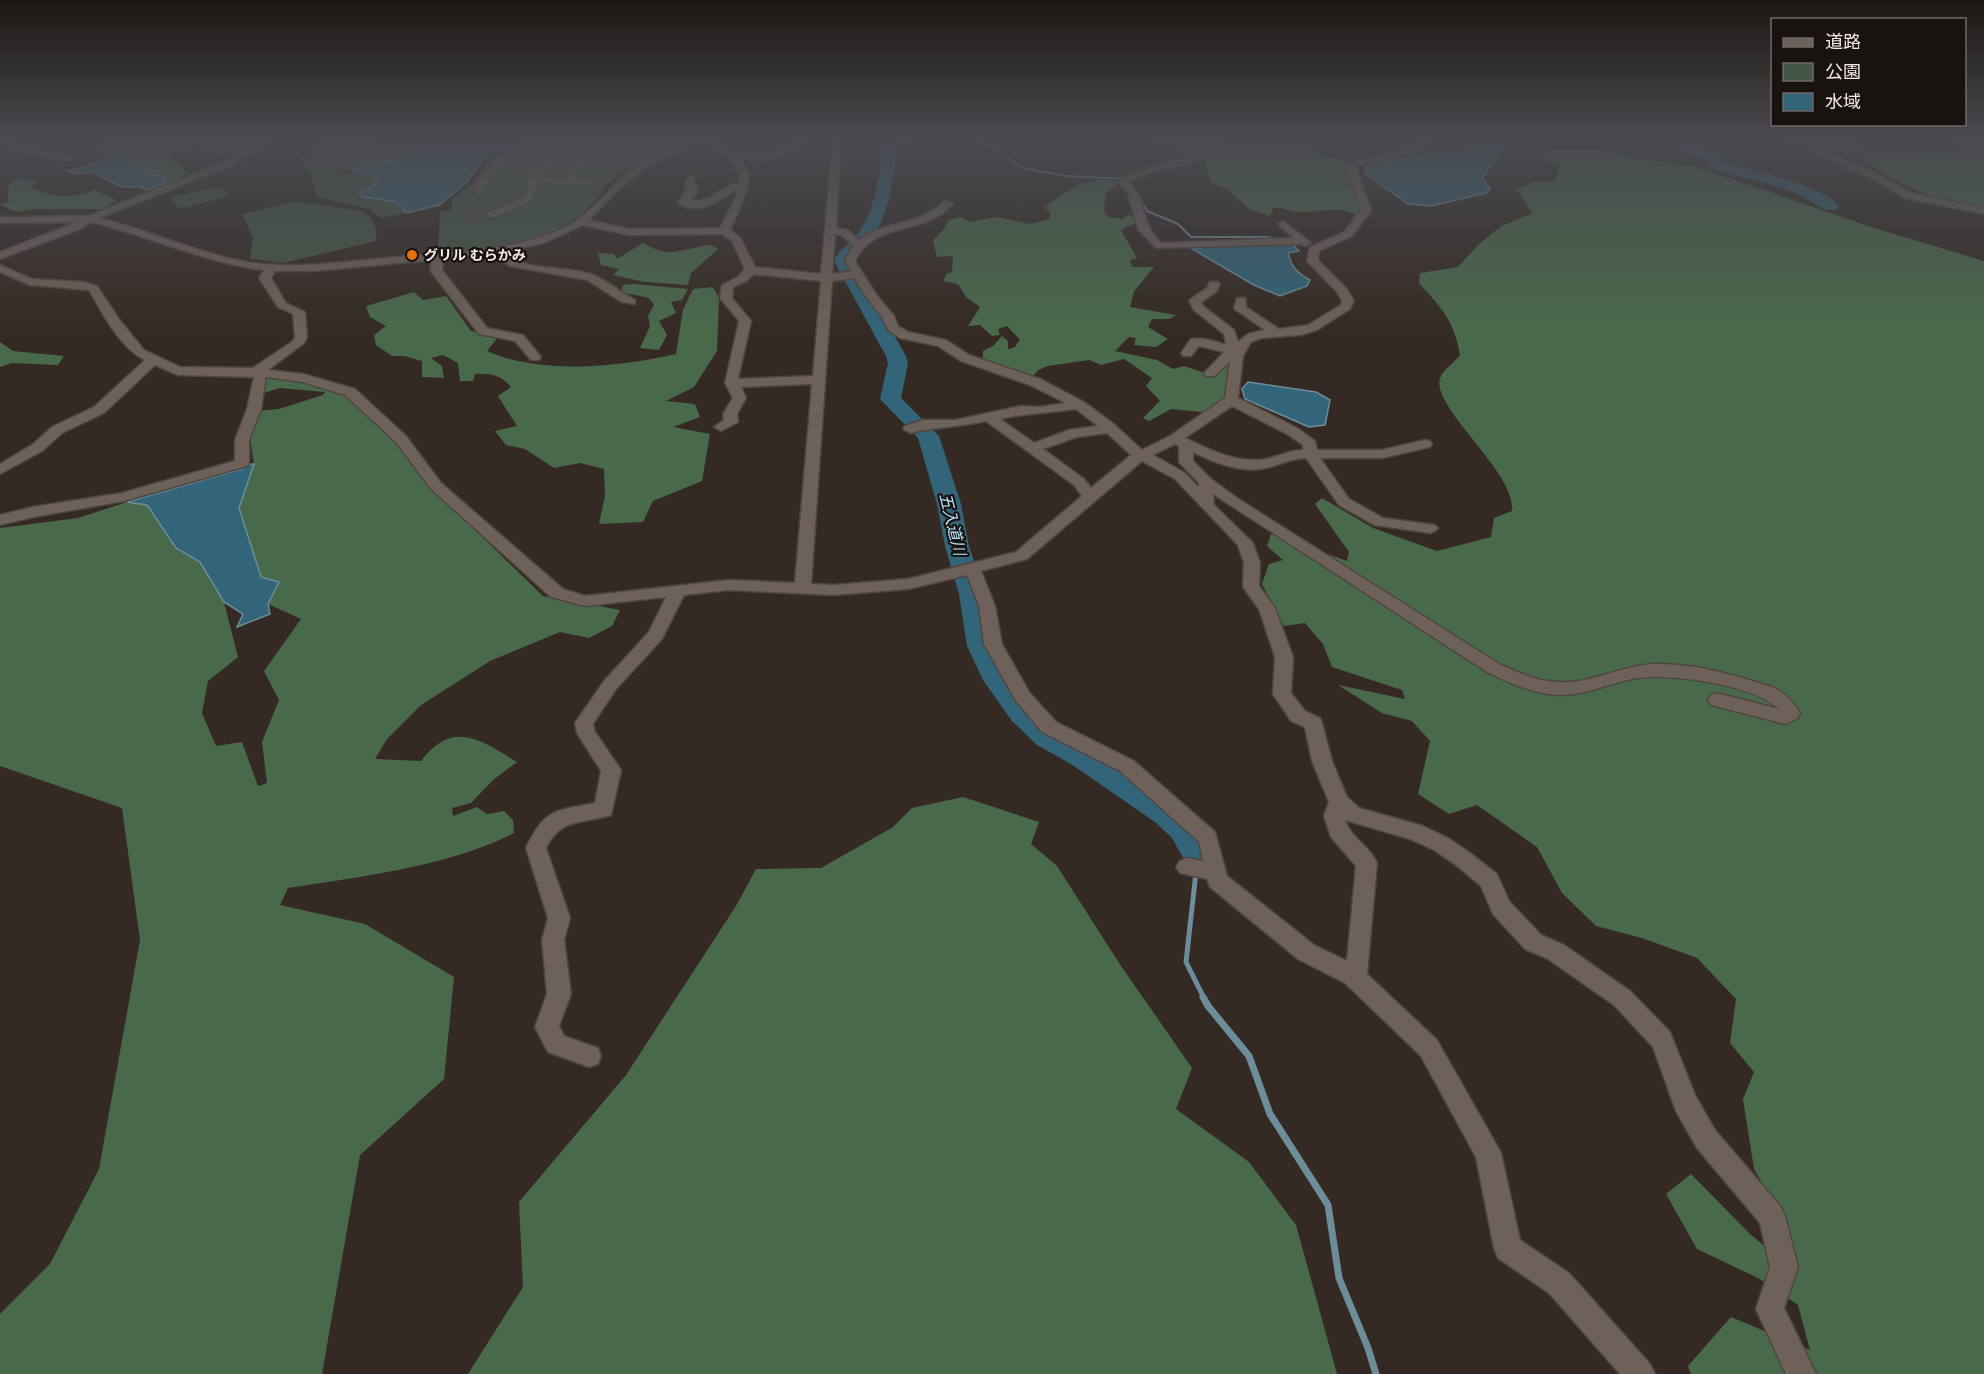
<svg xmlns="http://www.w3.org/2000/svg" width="1984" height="1374" viewBox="0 0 1984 1374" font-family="Lora,'Noto Sans JP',serif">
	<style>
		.green { fill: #445744 }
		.forest { fill: #496a4a }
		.water { fill: #326579; stroke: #6c8d9a; stroke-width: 1.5 }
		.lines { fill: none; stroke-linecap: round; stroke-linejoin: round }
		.stream-far2 { stroke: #6c8d9a; stroke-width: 2 }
		.stream-far1 { stroke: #6c8d9a; stroke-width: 5 }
		.stream { stroke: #6c8d9a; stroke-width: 7 }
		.river { fill: #326579; fill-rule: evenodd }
		.minor-tunnel { stroke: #504740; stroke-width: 10; stroke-dasharray: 10 5; stroke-linecap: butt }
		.minor-casing { stroke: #4f4640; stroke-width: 3 }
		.minor { fill: #6d615a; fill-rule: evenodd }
		.food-dot { fill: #e8710a; stroke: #181310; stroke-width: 2 }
		.labels { text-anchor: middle; stroke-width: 4.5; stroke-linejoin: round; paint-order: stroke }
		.far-poi-label { font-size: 14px; font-weight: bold; fill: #f2ebe6; stroke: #181310; text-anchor: start }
		.water-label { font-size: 16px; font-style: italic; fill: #b6e5f9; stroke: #181310 }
	</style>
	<rect width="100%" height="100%" fill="#342a23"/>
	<g class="green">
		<path d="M319,140C352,140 385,144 419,146L420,148L396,160L334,171L375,178L378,180L376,185L359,193L358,196L395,202L407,213L381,218L370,209L317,197L311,174L297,159L310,154Z"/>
		<path d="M543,140L688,142C658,150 628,168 603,187L605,188C565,245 502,247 438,254L440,212L452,209V200L475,181L493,157Z"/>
		<path d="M212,188H222L229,196L184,208H178L171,197Z"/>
		<path d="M296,202L358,210C373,216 378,226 376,241L283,263L250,259L253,239L242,214Z"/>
	</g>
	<g class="forest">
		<path d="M108,140H262L248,150L232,154L218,156L200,148L172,152L171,158L188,173C180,179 173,185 163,179V176L146,174L148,162C129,163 122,156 103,157L97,151L98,144Z"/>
		<path d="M1191,140H1223L1231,144L1259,148L1276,145H1320L1309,153L1346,160L1344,162L1349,163L1347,167H1343C1357,174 1364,205 1358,219L1353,217L1355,214C1339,205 1314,213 1297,212C1288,212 1283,206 1273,208L1270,216L1249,209L1227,189L1210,182L1205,160L1186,143Z"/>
		<path d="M1945,140H1984V215C1945,201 1887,185 1859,153L1860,150C1886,149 1940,160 1961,150L1957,145Z"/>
		<path d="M1593,149L1628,157L1697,167L1871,227L1984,261V1374H1691L1688,1366L1731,1317L1810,1350L1798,1305L1760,1279L1697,1249L1666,1194L1691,1174L1751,1235L1794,1270L1790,1232L1754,1169L1743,1099L1754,1072L1730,1043L1736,999L1697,958L1642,938L1596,926L1562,893L1537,847L1477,805L1449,814L1418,794L1430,741L1412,721L1382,713L1338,685L1405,699L1402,690L1332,667L1323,644L1305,623L1284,626L1262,584L1269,564L1283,560L1267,546L1271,534L1347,561L1349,552L1315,504L1322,498L1373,528L1437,551L1491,537L1494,518L1512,511C1517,472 1426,404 1441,376C1444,369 1455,362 1460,355C1454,320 1442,309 1419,283L1420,273L1458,267L1478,245L1501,226L1533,213L1516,189L1534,182L1556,181L1559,165L1537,158L1548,150Z"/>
		<path d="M17,179L37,180L31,188C53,197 72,199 95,190L116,200L103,209H35L16,212L0,205L9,201L7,187Z"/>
		<path d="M1104,179L1117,181L1116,185L1106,193L1104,210L1108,217L1123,219L1128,214L1137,222L1121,230L1137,258L1130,260L1132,267H1154L1134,291L1130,307L1176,315L1170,319H1152L1148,327L1168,339L1156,347L1134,345L1136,338L1129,337L1115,351L1157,360L1173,369L1184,366L1213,376L1231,359L1223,405L1211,413L1171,409L1149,421L1143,418L1160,401L1146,386L1152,378L1124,359L1101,365L1089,360L1048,366L1038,370L1031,380L983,363V351L993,346L1002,336L1008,341V349L1014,348L1020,340L1007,326L998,329L1000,335L992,336L980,325L968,326L980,307L966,297L958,284L943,281L947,274L952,272L953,256L937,257L933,240L945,228L948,220L961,217L969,222L996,217L1030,224L1050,219V212L1044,207L1079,184Z"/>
		<path d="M643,243C672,260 681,248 711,245L718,249L691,273L688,285L645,282L613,275L619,269L601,265L598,253L614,254L617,259Z"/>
		<path d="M634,284L688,289L682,300L671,302L676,313L659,321L667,335L659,350L640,348L650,326L648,316L654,305L649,298L621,292L623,285Z"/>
		<path d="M713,287L719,298L717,351L694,387L666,401L695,404L700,417L673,427L710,434L702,481L653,501L643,522L599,524L605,496L604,469L580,463L554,468L525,449L506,445L495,431L517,426L498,396L511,387C502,375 489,373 475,374L473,381H460L458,363L443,355L431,358L442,366L444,378L422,377V361L404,356H392L376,345L374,335L386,326L370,317L366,306L414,292L423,300L446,296L471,331L498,337L487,351C539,375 621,367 676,354L683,310L693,289Z"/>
		<path d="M0,342L13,351L64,356L58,365L12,363L0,367Z"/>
		<path d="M266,378H286L345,393L396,442L433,489L543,596L620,610L612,626L589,638L560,632L490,661L421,705L387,739L375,759L421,761C453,719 481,740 517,762L493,780L471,803L452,808L453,816L477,807L487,814L504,811L513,820L514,833C451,866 360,877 288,888L280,905L365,924L454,977L444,1079L360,1155L322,1374H0V1314L50,1264L99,1169L140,940L122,808L0,766V528L78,518L127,502L147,505L176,548L200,561L224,602L238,657L208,681L202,713L216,746L242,742L258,786L267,783L262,742L279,700L264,671L301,619L268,604L239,507L254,464L249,431L255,411L279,409L323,395L325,392L280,388L260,394Z"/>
		<path d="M963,797L1039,822L1031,844L1057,866L1121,966L1192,1068L1176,1109L1249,1162L1296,1225L1337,1374H468L523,1287L519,1202L626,1075L736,906L756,869L821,868L893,827L912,808Z"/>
	</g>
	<g class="water">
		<path d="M360,140H538L486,155L466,183L439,205L407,213L395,202L361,196L359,193L376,185L378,180C370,172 359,177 351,170L358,166L402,159L420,148L419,146H383Z"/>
		<path d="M1504,148L1482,178L1490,189L1486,193L1431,206L1408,204L1366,174L1365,169C1374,159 1485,148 1504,148Z"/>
		<path d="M120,156L129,163L149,162L146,174L163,176V179L168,182L146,190L140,187H122L92,172L74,174L68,171Z"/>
		<path d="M1291,243L1299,251L1288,253C1292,268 1297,273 1310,280L1307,286L1280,296L1254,285L1192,249L1219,245Z"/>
		<path d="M1248,382L1316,392L1330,400L1325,425L1309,427L1245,399L1242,389Z"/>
		<path d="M252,464H254L239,508L261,577L279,582L268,604L270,614L237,627L243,614L224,602L200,562L176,548L147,505L127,502L242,469L243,466Z"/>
	</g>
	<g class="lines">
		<g class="stream-far2">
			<path d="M972,140L1003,154L1023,168L1065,176L1128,179L1147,211L1178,224L1191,237H1267L1279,240"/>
			<path d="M890,144L924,140"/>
		</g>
		<path class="stream-far1" d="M1198,854L1186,962L1204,998"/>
		<path class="stream" d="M1203,997L1208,1006L1249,1056L1270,1114L1328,1205L1339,1278L1368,1348L1376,1374"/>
		<g class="river">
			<path d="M883,140H897C895,171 891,205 876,232C869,244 856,249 852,261L906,356L908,363L901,398L939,436L961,504L969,546L985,594L995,646L1005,670L1032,707L1059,729L1093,748L1177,804L1194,820L1214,854L1210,863L1198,867L1186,863L1172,838L1155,822L1071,764L1037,745L1012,721L983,680L967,646L959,594L945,546L937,504L918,438L880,399L888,363L886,356L834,261C840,247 851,244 859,232C876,208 881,169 883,140Z"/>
			<path d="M1653,140H1675L1720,155L1722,163C1750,170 1821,184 1839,206L1837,209C1824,213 1813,202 1802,196C1773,183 1741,177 1710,169L1708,160L1655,143Z"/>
		</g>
		<path class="minor-tunnel" d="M469,218L491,215"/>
		<g class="minor-casing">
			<g id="minor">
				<path d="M3,140H12L15,147L69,155L74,158L69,161L9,151Z"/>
				<path d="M264,140H275L233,165L99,218C149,230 197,253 247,262C296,270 347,261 396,257C451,252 510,252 561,229C592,216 612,182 640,163C655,153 690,138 708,140C717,141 724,149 732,152C739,155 751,155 759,155C776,155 789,140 805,140C788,159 762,161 739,159L750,174C746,195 739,211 730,230L741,239L755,267L821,274L833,140H841L836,228L848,230L859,240C887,219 919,227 944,201L953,203C925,238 877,218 855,261L876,294L894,316L898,326L908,332L946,340L969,355L1040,379L1084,402L1115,425L1142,450L1170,436L1225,398L1230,361L1215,376H1205L1204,373L1224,352L1199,346L1191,356H1183L1181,353L1191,339C1203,337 1214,341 1226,345L1224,334L1194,310L1189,301L1191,299L1207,288L1210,282H1218L1220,284L1216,292L1201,302L1203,306L1234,330L1238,342L1248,334L1265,330L1236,310L1234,308L1237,298H1245L1246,307L1279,329L1308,325L1341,305L1342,301L1337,292L1307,261L1310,247L1344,232L1361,211L1346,165L1415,146L1419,140H1428L1421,150L1356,166L1371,211L1352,236L1319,251L1318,260L1346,288L1354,301L1350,309L1317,330L1301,335L1261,338L1251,342L1243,356L1238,398L1297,428L1315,441L1317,450H1382L1425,440L1430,441L1432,444L1430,447L1382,458H1320L1349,499L1383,518L1435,525L1438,528L1435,531L1430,533L1374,525L1339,505L1306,458C1290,458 1276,467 1261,469C1237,472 1213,462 1193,452V461L1211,479L1237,498L1499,664C1517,672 1536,681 1556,682C1590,685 1621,665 1655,664C1694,663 1735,675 1772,687C1785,693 1793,701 1800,713L1798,718L1785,724L1711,705L1708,700L1711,695L1717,693L1779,709C1755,685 1671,673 1637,678C1612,682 1587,695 1561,695C1535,695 1510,683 1487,672L1213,494L1214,505L1253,543L1260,563L1259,586L1275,608L1293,657L1291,693L1305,711L1320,718L1322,723L1332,761L1347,797L1359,808L1423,826L1448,838L1470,853L1497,874L1509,901L1541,935L1564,945L1630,991L1670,1032L1695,1095L1715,1130L1781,1207L1785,1216L1798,1267L1784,1308L1816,1374H1786L1756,1309L1770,1267L1760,1223L1697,1148L1676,1111L1653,1047L1614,1005L1548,959L1525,949L1493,914L1481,886L1456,865L1434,850L1410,839L1345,820C1352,840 1369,845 1377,863L1367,974L1437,1040L1501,1153L1520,1240L1569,1273L1650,1364L1655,1374H1620L1549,1293L1498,1258L1494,1248L1476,1157L1421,1056L1345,983L1298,959L1210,887L1207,879L1180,873L1176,867L1180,861L1187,858L1203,861L1199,842L1120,771L1042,732L1016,701L984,644L979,606L967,575L908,589L834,595L729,590L684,595L662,639L616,689L593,724L595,732L621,770L611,815C583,824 561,817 546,848L570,918L564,940L571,994L559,1026L564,1036L598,1048L601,1056L598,1064L589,1067L548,1052L535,1027L547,994L542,940L548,918L526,848C545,809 554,811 595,803L601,771L577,733L575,723L604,681L649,632L666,597L585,606L551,597L431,489L396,442L345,395L302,382L266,377L261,409L249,440V463L247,466L124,501L33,517L0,525V515L33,507L122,493L235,461V440L247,409L254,377L178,375L155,365L104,413L62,433L42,451L0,474V464L32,445L52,427L94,407L145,360C120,348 103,314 89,290L30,285L0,272V265L32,279L84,282L97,286L119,319L144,350L180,367L253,368L293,341L295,337L293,314L278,307L259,278L264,270C205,263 149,236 91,222L80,229L0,259V252L77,222L0,223V217L88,216L227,161ZM701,142L729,158L740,174L739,183C719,186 713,203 690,201L697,193L698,187L694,184L695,176H689L684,185L688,188L678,203C698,217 720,200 738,189L736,197L720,228L629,229L589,220L623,185L649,165ZM583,225L629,235L722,234L732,241L745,269L738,277L722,285L720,298L739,321L725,383L733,398L723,414L724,420L714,427L721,431L738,422L737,414L746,398L741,387L812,384L795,583L729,580L585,596L563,589L441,483L406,436L355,389L303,374L268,370L304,343L307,337L305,312L286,303L271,278L275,271H313L432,260L430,270L479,334L515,341L531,360H539L541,357L523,335L487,328L442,270L443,259L491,254L510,266L587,280L622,302L635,304V300C619,292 607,280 591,274C562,265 526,272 501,252L544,243ZM835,234L841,235L853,246L845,261L851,271L832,274ZM754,274L821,281L813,376L738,379L751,321L732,298L733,287L746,281ZM854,278L867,298L882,317L889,331L900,338L938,346L961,361L1030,385L1066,403L1039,407L1021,406L955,420H923L905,426L903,429L910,433C935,427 960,427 986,421L1074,485L1082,496L1016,552L908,579L834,585L811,584L832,281ZM1232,406L1287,434L1303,445V450C1287,450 1273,460 1257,460C1231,461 1208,449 1185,438ZM1076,409L1098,426L1069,430L1034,443L1000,419C1025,413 1050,413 1076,409ZM1107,433L1131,455L1091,488L1084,479L1043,449L1077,437ZM1175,444L1179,446V462L1199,483L1198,487L1185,473L1153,455ZM1142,461L1175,479L1238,545L1244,563L1243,587L1259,609L1275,657L1273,694L1291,721L1305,727L1312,761L1329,802L1324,816L1331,837L1356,866L1347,961L1314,945L1227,876L1215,832L1134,761L1056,722L1029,692L1002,644L995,606L981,571L1027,559Z"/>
				<path d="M586,140L646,148L664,144L656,140H670L674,143L671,148L646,154L615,149L583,168L573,179L594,180L599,183L597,185L537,183L532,201L495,217H487V213L524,197L531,171L496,170L485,188L484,195H478L475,188C499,142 540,140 586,140ZM582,145L606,148L577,164L563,179L539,177V174L561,158V154L558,153L538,166L502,165C519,151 554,138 574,149Z"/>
				<path d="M1145,140C1167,140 1186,137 1201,157L1189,164L1164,168L1128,181C1148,200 1140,225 1162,243L1294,238L1278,224L1283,221L1311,243L1306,246L1301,244L1156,248L1138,229L1128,193L1117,180L1159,164L1191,156L1178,146Z"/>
				<path d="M1772,140L1863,144L1864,146L1860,149L1817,148L1877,174L1911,193L1984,208V214L1905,198L1871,178L1809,151L1807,147Z"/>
			</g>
		</g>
		<use href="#minor" class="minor"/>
	</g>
	<linearGradient id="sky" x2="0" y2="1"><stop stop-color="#1d1713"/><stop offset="0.42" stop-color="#4a4a50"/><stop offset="1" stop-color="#4a4a50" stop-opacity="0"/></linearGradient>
	<rect width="1984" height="333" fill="url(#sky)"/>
	<circle class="food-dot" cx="412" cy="255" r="6"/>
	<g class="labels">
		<g class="far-poi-label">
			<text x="424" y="260">グリル むらかみ</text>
		</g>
		<g class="water-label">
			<text transform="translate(953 524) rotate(76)" y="6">五入道川</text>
		</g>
	</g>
	<rect x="1771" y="18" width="195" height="108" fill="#181310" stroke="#6f6966" stroke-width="1.5"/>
	<rect x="1783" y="38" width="30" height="9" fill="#6d615a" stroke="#6f6966" stroke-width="1.5"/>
	<text x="1825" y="48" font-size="18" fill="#f2ebe6">道路</text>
	<rect x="1783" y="63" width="30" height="18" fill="#445744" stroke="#6f6966" stroke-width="1.5"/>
	<text x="1825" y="78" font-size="18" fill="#f2ebe6">公園</text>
	<rect x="1783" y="93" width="30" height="18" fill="#326579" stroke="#6f6966" stroke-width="1.5"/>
	<text x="1825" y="108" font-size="18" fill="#f2ebe6">水域</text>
</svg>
